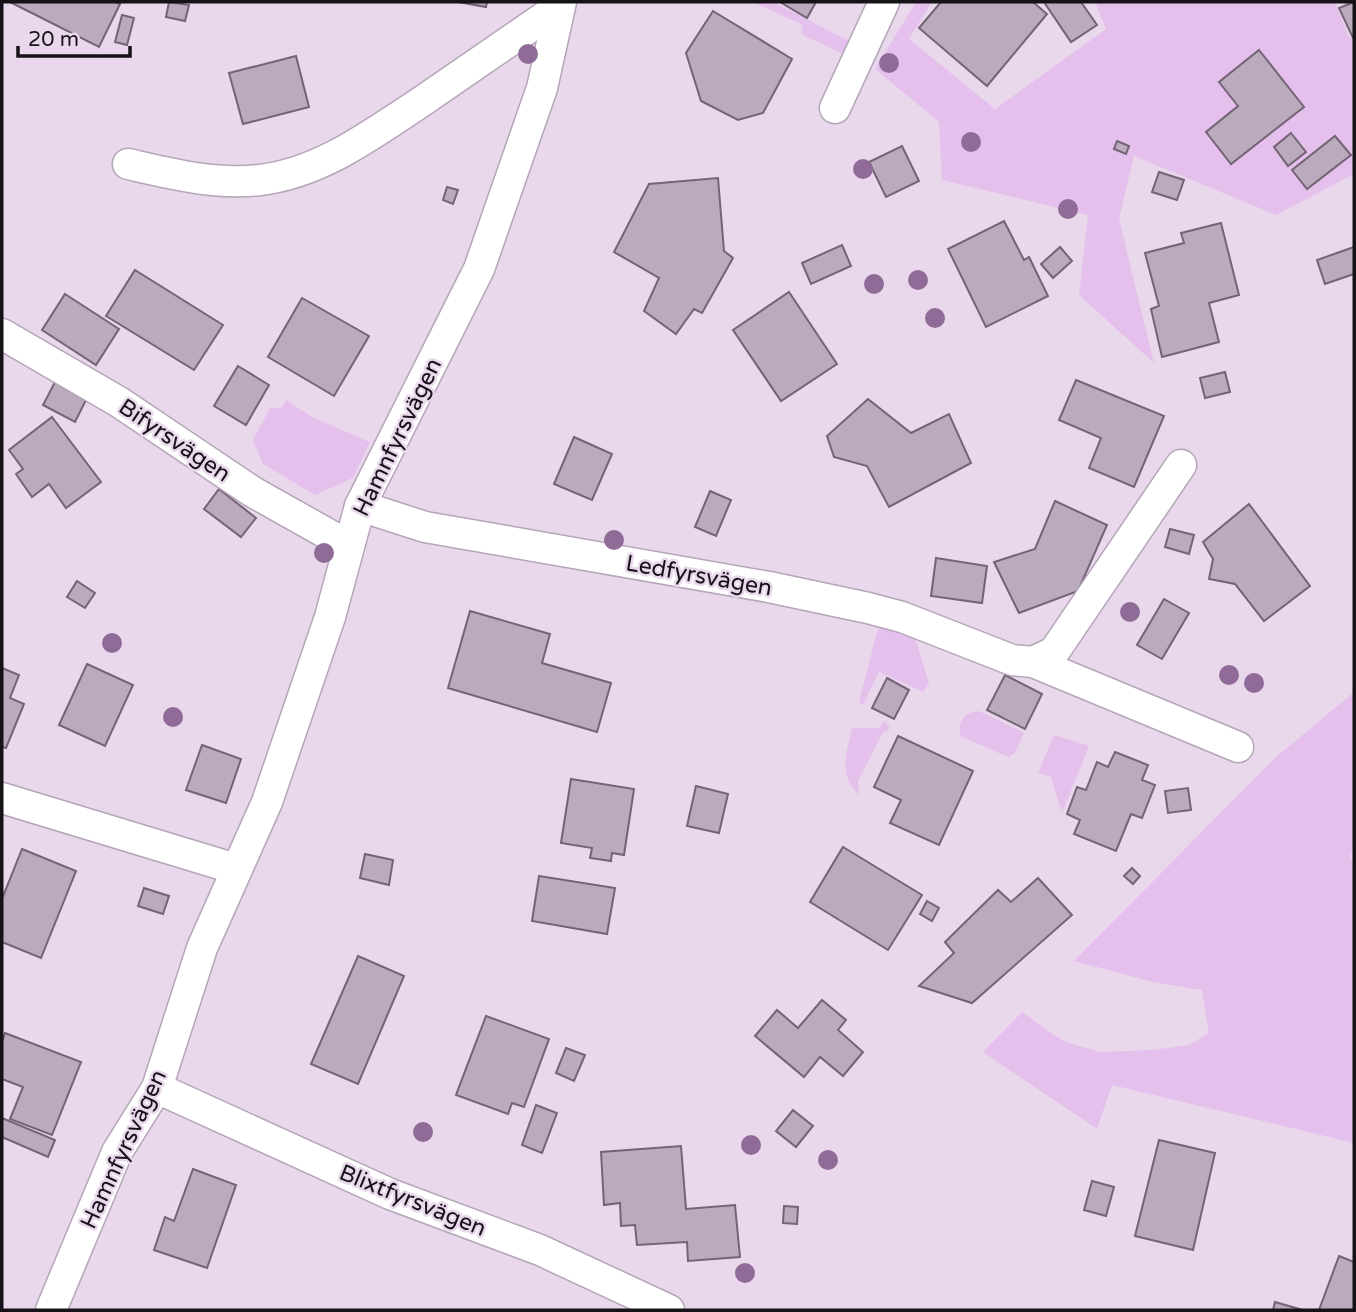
<svg xmlns="http://www.w3.org/2000/svg" width="1356" height="1312" viewBox="0 0 1356 1312" font-family="'Varela Round',sans-serif">
	<style>
		.green { fill: #e6c0ec }
		.building { fill: #bbaabd; stroke: #736475; stroke-width: 2 }
		.lines { fill: none; stroke-linecap: round; stroke-linejoin: round }
		.minor-casing { stroke: #b5a5b8; stroke-width: 33 }
		.minor { stroke: #fff; stroke-width: 30 }
		.tree { fill: #916b97 }
		.labels { text-anchor: middle; stroke-width: 5; stroke-linejoin: round; paint-order: stroke }
		.street-label { font-size: 23px; fill: #171118; stroke: #e9d8ec }
	</style>
	<rect width="100%" height="100%" fill="#e9d8ec"/>
	<g class="green">
		<path d="M753,2H773L849,41L850,55L843,54L801,34L803,25Z"/>
		<path d="M916,2H932L909,39L995,109L1106,29L1095,2H1335L1349,37L1354,41V174L1276,215L1134,156L1119,219L1154,363L1079,295L1088,215L942,180L939,122L875,69Z"/>
		<path d="M286,400L314,418L370,442L353,478L315,495L263,464L253,440L270,408H282Z"/>
		<path d="M883,624L915,638L929,683L923,692L879,672L863,705L860,703V698L877,632Z"/>
		<path d="M1354,692V850L1350,856L1354,865V1143L1112,1085L1097,1129L983,1052L1022,1012L1063,1041L1100,1052L1152,1050L1189,1045L1209,1033L1202,990L1153,982L1074,961L1276,757Z"/>
		<path d="M979,711L1024,733L1014,754L1008,757L960,736C958,720 964,713 979,711Z"/>
		<path d="M884,721L890,727L888,731L883,732L858,781L859,795C838,775 846,753 852,728H879Z"/>
		<path d="M1054,735L1089,746L1062,813L1051,777L1038,773Z"/>
	</g>
	<g class="building">
		<path d="M10,2H114L120,4L99,47Z"/>
		<path d="M169,2L189,5L185,21L166,17Z"/>
		<path d="M458,2H487L486,7Z"/>
		<path d="M780,2H816L807,18Z"/>
		<path d="M941,2H1033L1047,14L987,86L919,28Z"/>
		<path d="M1044,2H1081L1097,25L1071,42Z"/>
		<path d="M1354,2V38H1353L1339,8Z"/>
		<path d="M713,11L792,59L763,113L738,120L701,101L686,53Z"/>
		<path d="M122,15L134,18L127,45L115,42Z"/>
		<path d="M1259,50L1304,107L1231,164L1206,132L1238,106L1219,82Z"/>
		<path d="M296,56L309,107L243,124L229,73Z"/>
		<path d="M1291,133L1306,152L1288,166L1274,147Z"/>
		<path d="M1335,136L1351,155L1307,189L1292,170Z"/>
		<path d="M1117,141L1129,146L1126,154L1114,149Z"/>
		<path d="M902,146L919,181L886,197L869,162Z"/>
		<path d="M1159,172L1184,180L1177,200L1152,192Z"/>
		<path d="M718,178L724,251L733,258L702,313L694,309L676,334L644,311L659,278L614,252L649,184Z"/>
		<path d="M447,187L458,190L453,204L443,200Z"/>
		<path d="M1004,221L1024,260L1029,257L1048,296L986,327L948,249Z"/>
		<path d="M1221,223L1239,295L1209,303L1219,342L1162,357L1151,309L1159,306L1145,253L1184,243L1181,233Z"/>
		<path d="M842,245L851,266L811,284L802,263Z"/>
		<path d="M1060,247L1072,261L1053,278L1041,264Z"/>
		<path d="M1354,247V274L1325,284L1317,260Z"/>
		<path d="M135,270L223,325L194,370L106,316Z"/>
		<path d="M789,292L837,364L781,401L733,330Z"/>
		<path d="M65,294L119,329L96,365L42,330Z"/>
		<path d="M302,298L369,336L334,396L268,357Z"/>
		<path d="M238,366L269,385L246,425L214,406Z"/>
		<path d="M1225,372L1230,392L1205,398L1200,378Z"/>
		<path d="M1076,380L1164,416L1134,487L1089,468L1101,438L1059,420Z"/>
		<path d="M55,382L87,398L75,422L43,405Z"/>
		<path d="M868,399L911,433L949,414L971,463L889,507L867,466L834,457L827,436Z"/>
		<path d="M52,417L101,482L66,508L49,484L32,497L16,474L23,469L9,450Z"/>
		<path d="M574,437L612,454L592,500L554,484Z"/>
		<path d="M219,489L256,518L241,537L204,509Z"/>
		<path d="M710,491L731,500L716,536L695,527Z"/>
		<path d="M1055,501L1107,525L1078,591L1019,613L994,562L1035,549Z"/>
		<path d="M1249,504L1310,586L1264,621L1235,584L1209,579L1213,559L1203,542Z"/>
		<path d="M1170,529L1194,535L1189,554L1165,547Z"/>
		<path d="M936,558L987,566L982,603L931,596Z"/>
		<path d="M77,581L95,593L85,608L67,597Z"/>
		<path d="M1164,599L1189,613L1162,659L1137,645Z"/>
		<path d="M470,611L550,634L542,663L611,683L597,732L448,688Z"/>
		<path d="M87,664L133,685L105,746L59,725Z"/>
		<path d="M2,668L19,675L10,698L24,704L6,748L2,747Z"/>
		<path d="M1005,675L1042,694L1025,729L987,710Z"/>
		<path d="M887,678L909,690L894,719L872,708Z"/>
		<path d="M898,736L973,771L939,845L890,823L901,800L874,787Z"/>
		<path d="M202,745L241,759L226,803L186,790Z"/>
		<path d="M1115,752L1148,765L1142,780L1155,785L1142,818L1131,814L1116,851L1074,834L1080,820L1067,814L1077,787L1086,790L1097,762L1108,767Z"/>
		<path d="M571,779L634,789L624,855L612,853L611,861L590,858L592,848L561,843Z"/>
		<path d="M696,786L728,794L719,833L687,826Z"/>
		<path d="M1188,788L1191,810L1168,813L1165,791Z"/>
		<path d="M843,847L922,895L888,950L810,902Z"/>
		<path d="M22,849L76,871L41,958L2,942V899Z"/>
		<path d="M365,854L393,860L389,885L360,878Z"/>
		<path d="M1132,868L1140,876L1133,884L1124,876Z"/>
		<path d="M539,876L615,888L607,934L532,921Z"/>
		<path d="M1038,878L1072,915L972,1003L919,986L954,953L945,942L998,890L1011,902Z"/>
		<path d="M144,888L169,896L163,914L138,906Z"/>
		<path d="M927,901L939,908L932,921L920,914Z"/>
		<path d="M358,956L404,976L358,1084L311,1064Z"/>
		<path d="M822,1000L846,1020L838,1030L863,1052L843,1076L820,1057L804,1077L755,1036L777,1010L798,1028Z"/>
		<path d="M486,1016L549,1039L524,1107L512,1103L508,1114L456,1095Z"/>
		<path d="M5,1033L81,1062L52,1135L10,1119L23,1087L2,1079V1042Z"/>
		<path d="M566,1048L585,1055L574,1081L556,1073Z"/>
		<path d="M536,1105L557,1113L542,1153L522,1145Z"/>
		<path d="M793,1110L813,1126L796,1147L776,1131Z"/>
		<path d="M2,1118L55,1140L48,1157L2,1137Z"/>
		<path d="M1159,1140L1215,1153L1193,1250L1135,1236Z"/>
		<path d="M681,1146L686,1209L735,1205L740,1257L688,1261L687,1242L637,1245L635,1225L621,1226L620,1203L604,1205L601,1152Z"/>
		<path d="M193,1169L236,1185L207,1268L154,1250L165,1217L174,1221Z"/>
		<path d="M1092,1181L1114,1187L1106,1216L1084,1210Z"/>
		<path d="M784,1206L798,1207L797,1224L783,1223Z"/>
		<path d="M1339,1256L1354,1262V1310H1319Z"/>
		<path d="M1275,1302L1303,1310H1273Z"/>
	</g>
	<g class="lines">
		<g class="minor-casing">
			<g id="minor">
				<path d="M835,108L884,2"/>
				<path d="M128,164C172,174 215,185 260,180C320,173 369,136 418,104C465,72 512,39 559,7"/>
				<path d="M2,334L119,402L253,492L349,546"/>
				<path d="M360,506L425,527L769,587L868,608L902,617L1012,660L1033,662L1054,652L1181,465"/>
				<path d="M1033,662L1238,747"/>
				<path d="M2,798L236,869"/>
				<path d="M157,1088L390,1194L540,1250L669,1310"/>
				<path d="M51,1310L117,1152L157,1088L202,948L267,802L330,617L360,506L479,269L542,88L561,2"/>
			</g>
		</g>
		<use href="#minor" class="minor"/>
	</g>
	<g class="tree">
		<circle cx="528" cy="54" r="10"/>
		<circle cx="889" cy="63" r="10"/>
		<circle cx="971" cy="142" r="10"/>
		<circle cx="863" cy="169" r="10"/>
		<circle cx="1068" cy="209" r="10"/>
		<circle cx="918" cy="280" r="10"/>
		<circle cx="874" cy="284" r="10"/>
		<circle cx="935" cy="318" r="10"/>
		<circle cx="614" cy="540" r="10"/>
		<circle cx="324" cy="553" r="10"/>
		<circle cx="1130" cy="612" r="10"/>
		<circle cx="112" cy="643" r="10"/>
		<circle cx="1229" cy="675" r="10"/>
		<circle cx="1254" cy="683" r="10"/>
		<circle cx="173" cy="717" r="10"/>
		<circle cx="423" cy="1132" r="10"/>
		<circle cx="751" cy="1145" r="10"/>
		<circle cx="828" cy="1160" r="10"/>
		<circle cx="745" cy="1273" r="10"/>
	</g>
	<g class="labels">
		<g class="street-label">
			<text transform="translate(397 437) rotate(-64)" y="8">Hamnfyrsvägen</text>
			<text transform="translate(175 440) rotate(34)" y="8">Bifyrsvägen</text>
			<text transform="translate(699 575) rotate(10)" y="8">Ledfyrsvägen</text>
			<text transform="translate(123 1149) rotate(-65)" y="8">Hamnfyrsvägen</text>
			<text transform="translate(413 1200) rotate(22)" y="8">Blixtfyrsvägen</text>
		</g>
	</g>
	<rect width="1356" height="1312" fill="none" stroke="#171118" stroke-width="7"/>
	<path d="M18 46v10h112v-10" fill="none" stroke="#171118" stroke-width="3.5"/>
	<text x="28" y="46" font-size="21" fill="#171118" stroke="#e9d8ec" stroke-width="5" paint-order="stroke">20 m</text>
</svg>
